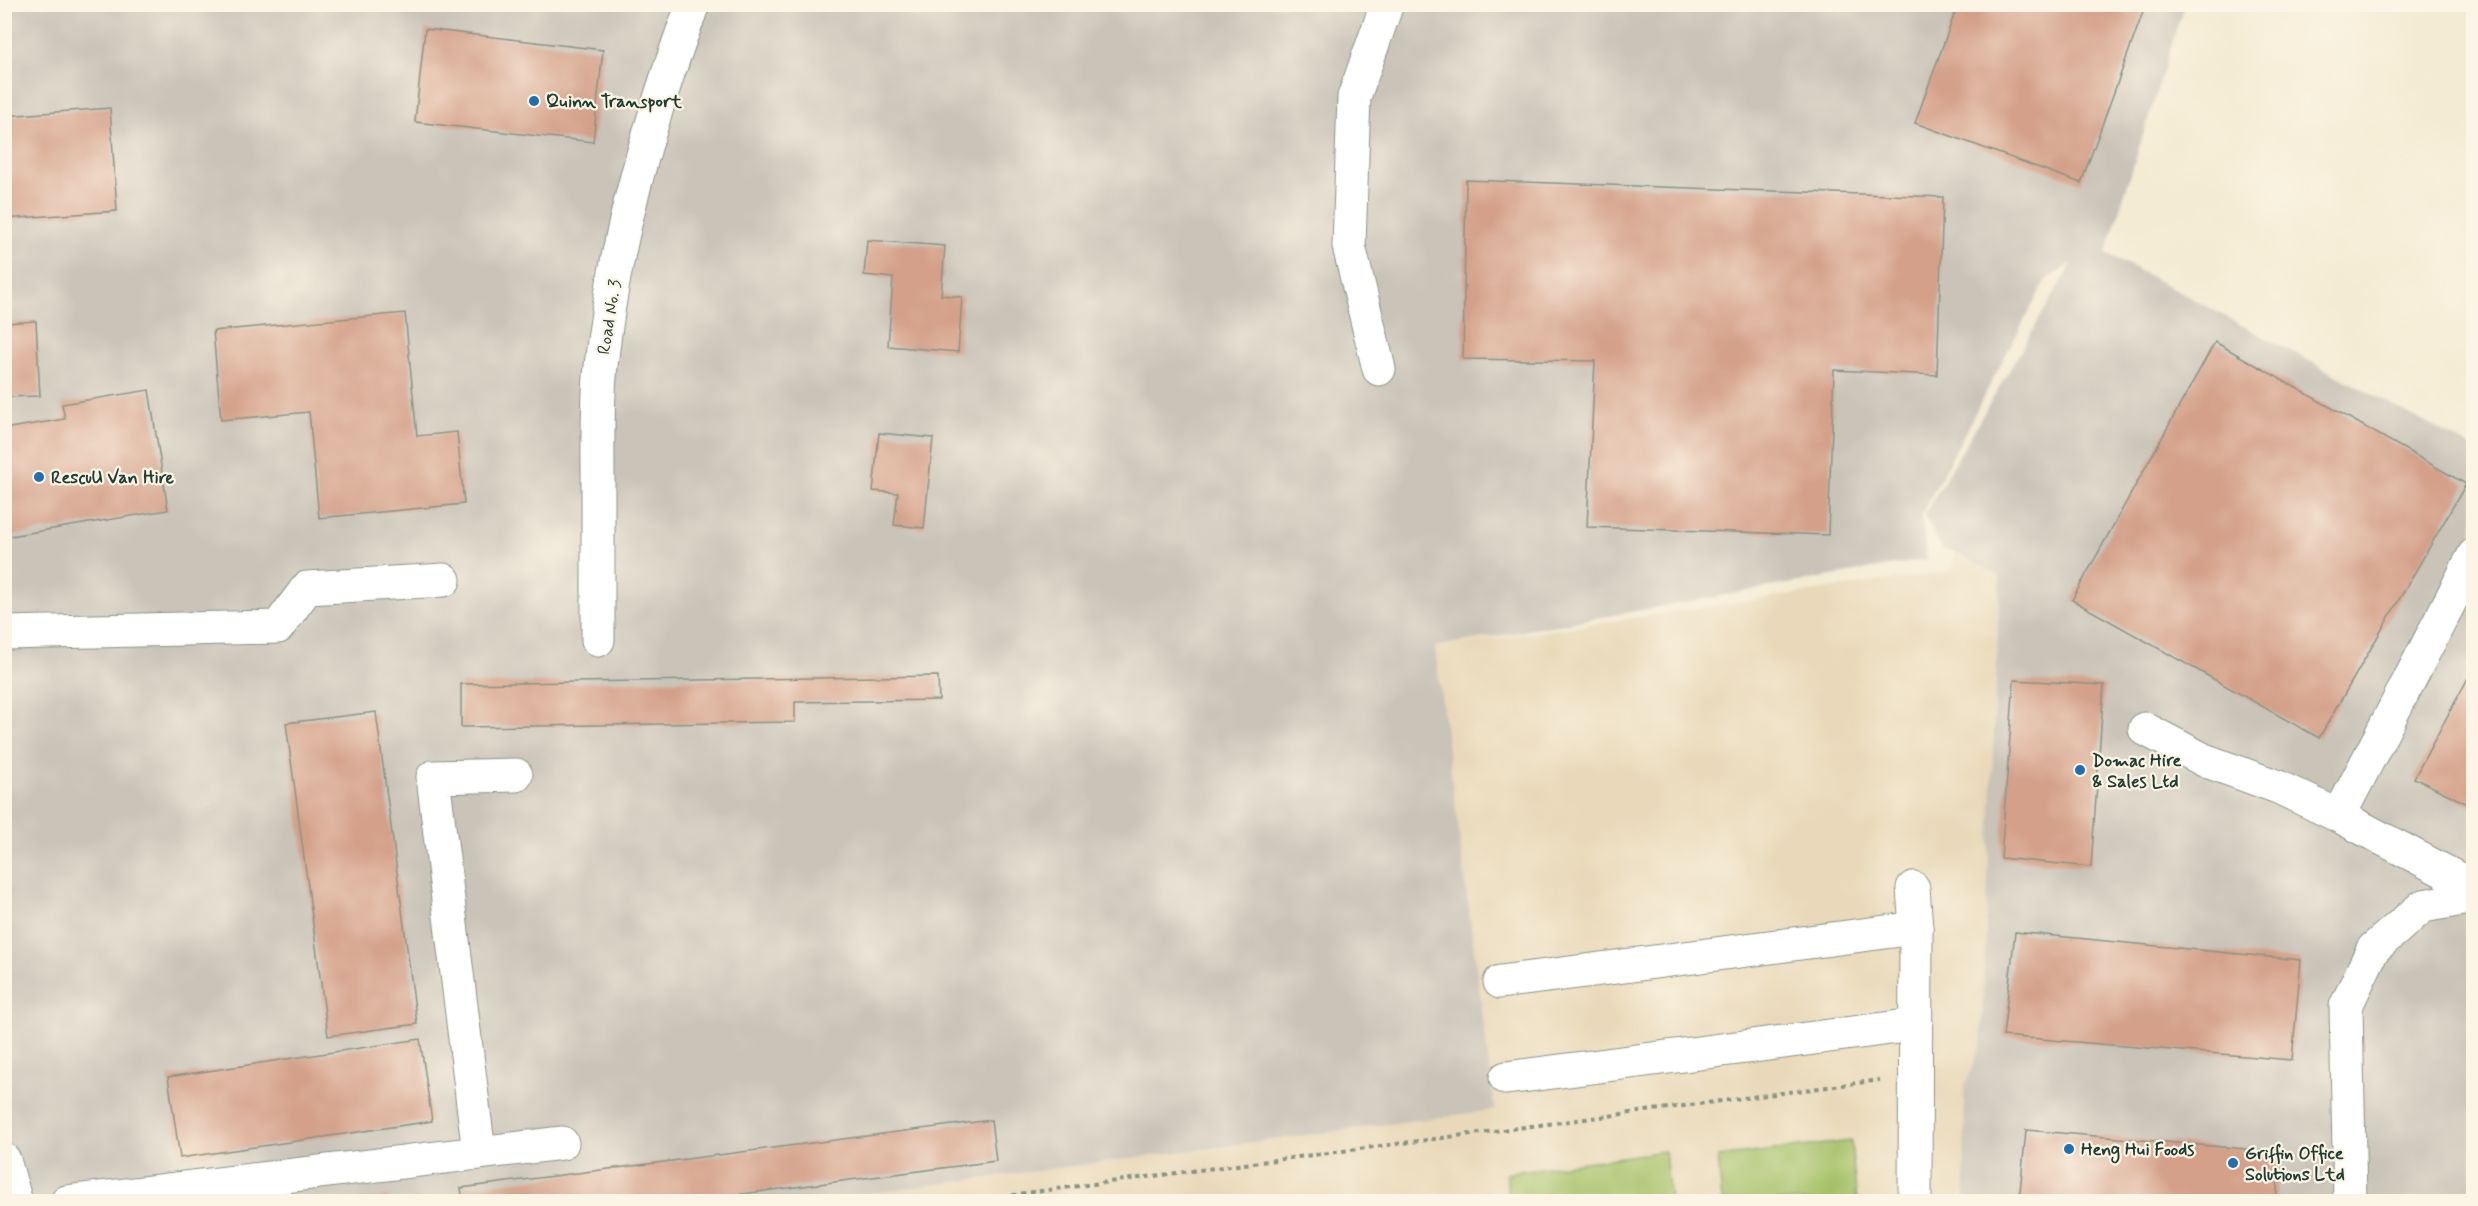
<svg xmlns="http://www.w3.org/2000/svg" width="2478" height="1206" viewBox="0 0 2478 1206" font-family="Mynerve,sans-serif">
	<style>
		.built { fill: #e9d9ba }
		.industrial { fill: #c9c3b8 }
		.green { fill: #a5c168; stroke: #627f4e; stroke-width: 1.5 }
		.building { fill: #d4a089 }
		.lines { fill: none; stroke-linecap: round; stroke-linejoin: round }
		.minor-casing { stroke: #8a9484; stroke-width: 35 }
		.path { stroke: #8a9484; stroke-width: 4; stroke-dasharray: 4.5 4.5; stroke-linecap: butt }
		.minor { stroke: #fff; stroke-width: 33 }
		.poi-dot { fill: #1f6fb2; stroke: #fcf5e5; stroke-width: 2 }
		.labels { text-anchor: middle; stroke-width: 4.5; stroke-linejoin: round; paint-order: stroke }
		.poi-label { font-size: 18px; font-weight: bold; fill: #1f3d34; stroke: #fcf5e5; text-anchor: start }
		.street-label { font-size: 18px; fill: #1f3d34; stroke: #fcf5e5 }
	</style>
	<rect width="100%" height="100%" fill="#fcf5e5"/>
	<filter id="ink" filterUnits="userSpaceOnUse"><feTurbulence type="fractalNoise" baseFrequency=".0167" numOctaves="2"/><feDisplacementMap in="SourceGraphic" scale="12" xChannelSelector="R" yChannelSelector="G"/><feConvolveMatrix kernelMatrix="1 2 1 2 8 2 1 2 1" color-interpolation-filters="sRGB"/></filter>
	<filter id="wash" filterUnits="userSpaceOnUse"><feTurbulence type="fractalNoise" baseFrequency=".008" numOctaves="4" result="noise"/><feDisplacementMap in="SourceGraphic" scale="24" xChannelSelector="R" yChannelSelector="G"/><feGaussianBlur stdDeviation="1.35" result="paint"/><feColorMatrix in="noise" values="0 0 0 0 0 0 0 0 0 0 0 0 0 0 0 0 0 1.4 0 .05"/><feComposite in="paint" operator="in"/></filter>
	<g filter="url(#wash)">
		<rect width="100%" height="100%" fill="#f4ebd3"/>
		<path class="built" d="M1956,552L2000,577L1981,1045L1964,1088L1965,1201L804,1202L1495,1110L1435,647L1952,571Z"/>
		<path class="industrial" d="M5,5H2184L2106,253L2473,448V1201H1965L1964,1088L1981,1045L2000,577L1956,552L1942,550L1924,515L2073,262L2045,281L1921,515L1927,559L1435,647L1495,1110L804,1202H5Z"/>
		<g class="green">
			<path d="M1851,1141L1857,1201H1722L1718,1157Z"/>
			<path d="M1665,1151L1670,1201H1509L1506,1173Z"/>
		</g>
		<g id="blocks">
			<g class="building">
				<path d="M1958,4H2146L2081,183L1915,123Z"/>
				<path d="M425,29L603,50L593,142L415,122Z"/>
				<path d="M110,108L117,211L4,219V116Z"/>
				<path d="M1466,180L1943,197L1937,375L1834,370L1828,535L1587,527L1595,361L1463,359Z"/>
				<path d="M867,240L945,246L941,295L962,297L958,352L888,346L893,278L864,275Z"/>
				<path d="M405,313L417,436L457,432L464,504L319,518L309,412L221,420L213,331Z"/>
				<path d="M36,321L40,396L5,397V323Z"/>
				<path d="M2215,342L2466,484L2319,738L2072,600Z"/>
				<path d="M149,390L168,510L4,537V429L65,419L62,404Z"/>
				<path d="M879,433L933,438L924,528L894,525L898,493L873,491Z"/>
				<path d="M2474,667V807L2414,778Z"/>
				<path d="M938,676L939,700L795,702V722L461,727V684Z"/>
				<path d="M2014,680L2104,685L2091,867L2001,858Z"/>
				<path d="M376,712L417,1024L328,1036L286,723Z"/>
				<path d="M2015,932L2301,960L2292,1060L2003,1036Z"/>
				<path d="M420,1039L432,1121L180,1158L168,1077Z"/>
				<path d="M991,1120L996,1161L680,1202H463L461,1188Z"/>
				<path d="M2026,1130L2280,1152L2276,1202H2019Z"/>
				<path d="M388,1197L389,1202H359V1200Z"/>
			</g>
		</g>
	</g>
	<g filter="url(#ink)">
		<use href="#blocks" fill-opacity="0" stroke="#8a9484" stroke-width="1.5"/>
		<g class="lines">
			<g class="minor-casing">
				<g id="minor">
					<path d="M1379,369L1349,246L1354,97L1387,4"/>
					<path d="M4,633L278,627L307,588L444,580"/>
					<path d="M598,640C598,585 598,530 598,475C598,439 597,402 601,366C614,242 649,120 693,4"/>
					<path d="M2145,729L2204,760L2278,787L2339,816L2474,887"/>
					<path d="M2339,816L2474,555"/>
					<path d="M1913,888L1916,928L1915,1202"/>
					<path d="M1500,982L1916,928"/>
					<path d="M1506,1078L1914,1025"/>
					<path d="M479,1153L433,777L516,775"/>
					<path d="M4,1160L16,1202"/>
					<path d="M67,1202L562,1143"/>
					<path d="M2350,1202L2346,1006L2373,949L2423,906L2474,897"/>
				</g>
			</g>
			<path class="path" d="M986,1202L1018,1194L1880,1080"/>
			<use href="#minor" class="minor"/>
		</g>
	</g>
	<g class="poi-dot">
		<circle cx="534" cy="101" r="6"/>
		<circle cx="39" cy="477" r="6"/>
		<circle cx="2080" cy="770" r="6"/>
		<circle cx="2069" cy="1149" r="6"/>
		<circle cx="2233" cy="1163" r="6"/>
	</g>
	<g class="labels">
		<g class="poi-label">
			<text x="546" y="107">Quinn Transport</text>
			<text x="51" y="483">RescuU Van Hire</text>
			<text x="2092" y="766">Domac Hire<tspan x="2092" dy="21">&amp; Sales Ltd</tspan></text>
			<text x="2081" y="1155">Heng Hui Foods</text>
			<text x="2245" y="1159">Griffin Office<tspan x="2245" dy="21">Solutions Ltd</tspan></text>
		</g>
		<g class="street-label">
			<text transform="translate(609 317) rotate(-81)" y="6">Road No. 3</text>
		</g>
	</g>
	<rect width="2478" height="1206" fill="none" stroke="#fcf5e5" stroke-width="24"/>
</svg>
